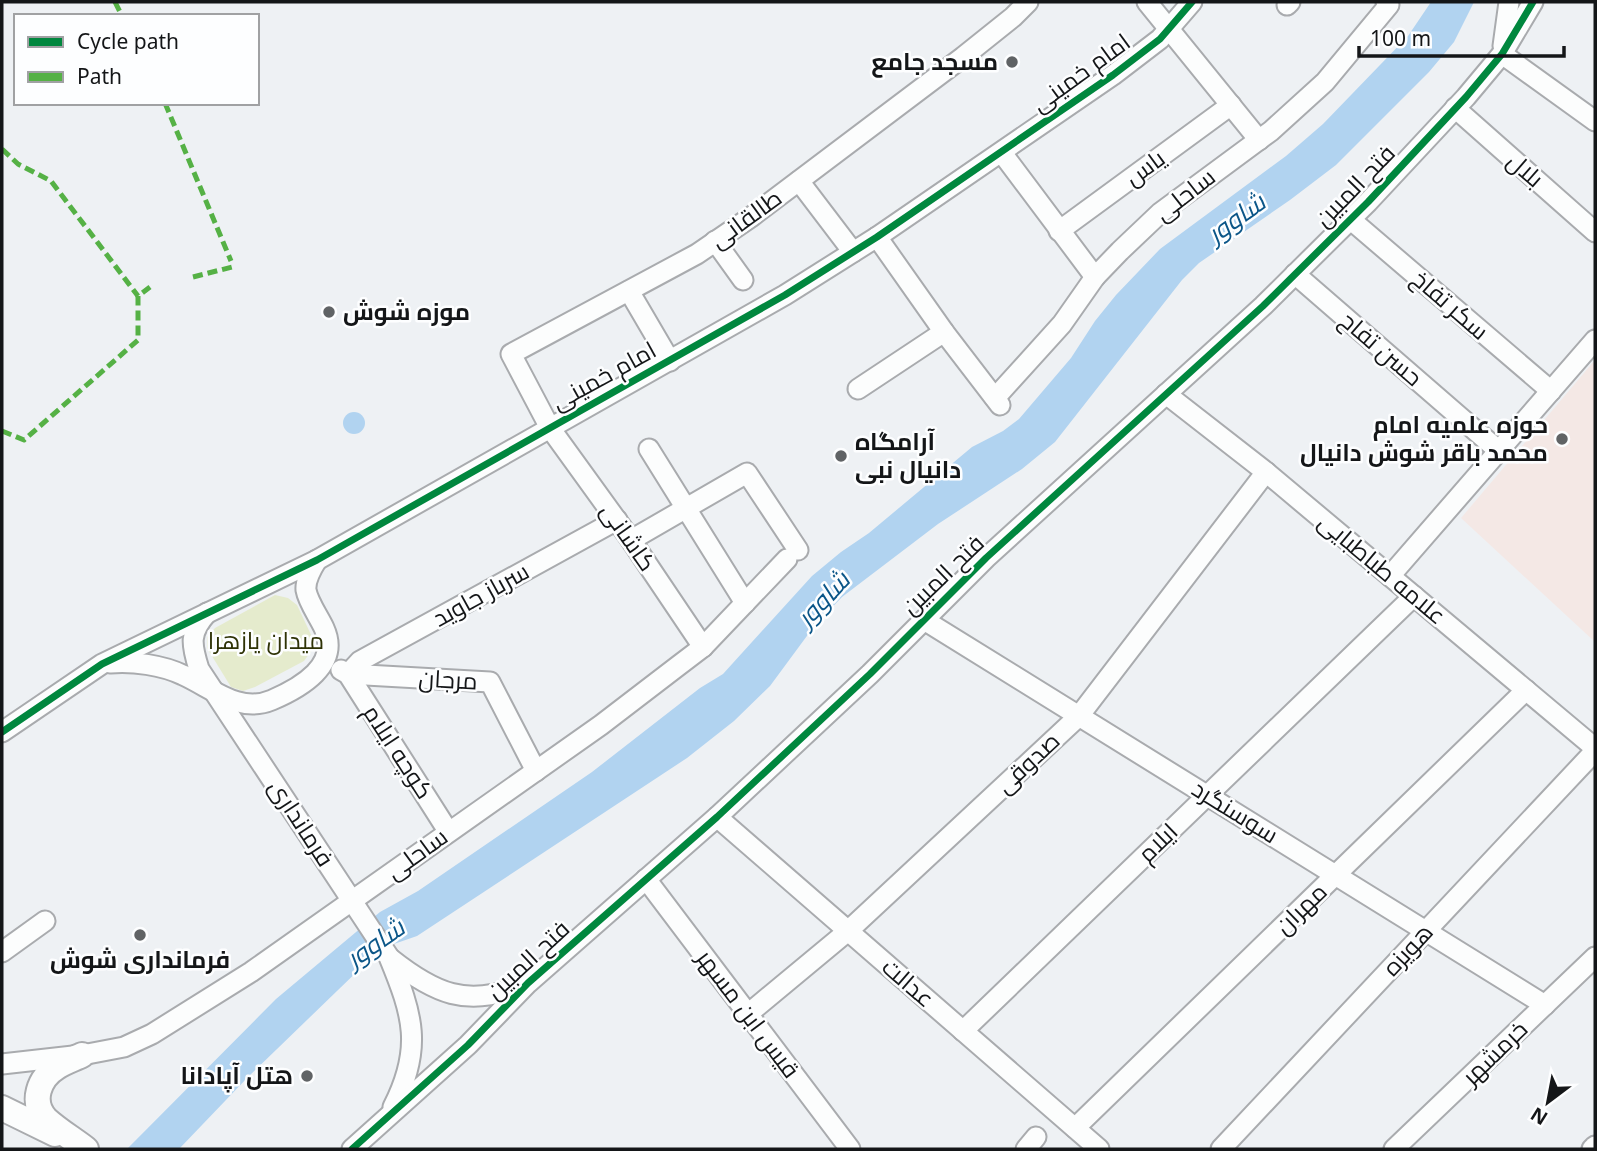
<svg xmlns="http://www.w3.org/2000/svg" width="1597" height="1151" viewBox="0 0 1597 1151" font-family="'Noto Sans',Cairo,sans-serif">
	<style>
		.education { fill: #f4e8e5 }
		.green { fill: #e5ebcd }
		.water { fill: #b1d3f0 }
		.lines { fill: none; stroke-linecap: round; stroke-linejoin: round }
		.minor-casing { stroke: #a9abae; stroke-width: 23 }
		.major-casing { stroke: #a9abae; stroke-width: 28 }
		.minor { stroke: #fcfdfd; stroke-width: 19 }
		.major { stroke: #fcfdfd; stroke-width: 24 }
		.quiet { stroke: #55b145; stroke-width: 5; stroke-dasharray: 10 5; stroke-linecap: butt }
		.cycleway-casing { stroke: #fdfeff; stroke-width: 11 }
		.cycleway { stroke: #00873e; stroke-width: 7 }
		.poi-dot { fill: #606365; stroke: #fdfeff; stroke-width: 2.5 }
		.labels { text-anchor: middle; stroke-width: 5; stroke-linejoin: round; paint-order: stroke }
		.poi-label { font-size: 24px; font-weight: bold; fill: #141618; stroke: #fdfeff; text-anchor: end }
		.street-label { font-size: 24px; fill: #141618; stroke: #fdfeff }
		.park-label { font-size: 24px; fill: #2e3205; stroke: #fdfeff }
		.water-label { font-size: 26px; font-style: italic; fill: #0b5688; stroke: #fdfeff }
	</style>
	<rect width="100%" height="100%" fill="#eef1f4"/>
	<path class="education" d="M1595,360V642L1461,518Z"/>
	<path class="green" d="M275,595L288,598L297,605L314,641L312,650L304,661L255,687L243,691L231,687L207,648V637L215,628Z"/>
	<g class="water">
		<path d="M1431,2H1474L1454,42L1429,72L1336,165L1290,200L1199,263L1182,280L1055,442L1022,469L938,524L842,597L815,625L770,686L734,721L687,758L417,936L391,945L367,962L248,1077L179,1149H127L276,999L380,912L418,891L592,772L700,688L723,674L812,576L841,552L869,533L972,447L1003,431L1019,419L1071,358L1095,321L1116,295L1160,249L1286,156L1323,124L1408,36Z"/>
		<circle cx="354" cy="423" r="11"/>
	</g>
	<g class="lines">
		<g class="minor-casing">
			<g id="minor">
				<path d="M1147,2L1259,140"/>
				<path d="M1287,5L1290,2"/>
				<path d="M1503,46L1509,2"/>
				<path d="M1502,54L1595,121"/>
				<path d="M1455,108L1595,232"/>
				<path d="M1002,153L1095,277"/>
				<path d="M799,181L853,252"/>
				<path d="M1350,219L1551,391"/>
				<path d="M1059,231L1231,105"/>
				<path d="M877,237L944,332L1000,405"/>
				<path d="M715,241L743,280"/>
				<path d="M1295,274L1499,451"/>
				<path d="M629,291L670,361"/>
				<path d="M858,389L944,332"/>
				<path d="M1166,394L1266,472L1595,748"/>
				<path d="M995,398L1062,324L1095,277L1120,251L1160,213L1271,131L1325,82L1389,5L1386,2"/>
				<path d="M649,449L745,603"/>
				<path d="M631,540L747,473L798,550"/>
				<path d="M1390,576L1595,340"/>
				<path d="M207,613C189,633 191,644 199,669L389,957C413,1015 423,1048 393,1107"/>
				<path d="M924,620L1545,1005"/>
				<path d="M703,647L631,540L550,428L511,354L697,254L751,217L963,57L1013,17L1028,2"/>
				<path d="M110,663C133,661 162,665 183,675C212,688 239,714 272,700C300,688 341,665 324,628C319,617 308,602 306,590C305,580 312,568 317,560"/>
				<path d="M341,670L348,674L448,831"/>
				<path d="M348,674L360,661L617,520"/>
				<path d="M348,674L490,682L536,771"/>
				<path d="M2,732L102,664L317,560L785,295L877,237L1113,75L1160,39L1192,2"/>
				<path d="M717,817L1099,1149"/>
				<path d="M646,879L850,1149"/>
				<path d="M2,952L45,921"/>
				<path d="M391,959C434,993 467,1008 520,986"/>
				<path d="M748,1014L848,931L1079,716L1266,472"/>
				<path d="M963,1031L1414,596"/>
				<path d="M2,1064L82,1055L124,1047L152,1034L251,972L601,725L678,666L703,647L787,559"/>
				<path d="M1075,1128L1526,690"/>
				<path d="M352,1149L468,1045L528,983L717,817L870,674L986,558L1263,306L1368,202L1466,97L1502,54L1533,2"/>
				<path d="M1026,1149L1036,1137"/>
				<path d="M1221,1149L1595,751"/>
				<path d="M1394,1149L1595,957"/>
				<path d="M1592,1149L1595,1146"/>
			</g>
		</g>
		<g class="major-casing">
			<g id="major">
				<path d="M82,1055C74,1059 64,1062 57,1067C39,1078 30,1102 46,1119C58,1130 73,1139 86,1149"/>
				<path d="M2,1108L55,1134"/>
			</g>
		</g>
		<use href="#minor" class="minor"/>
		<use href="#major" class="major"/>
		<g class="quiet">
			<path d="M115,2L122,16"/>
			<path d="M165,103L231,261"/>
			<path d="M2,149L18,164L51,181L138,296"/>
			<path d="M193,277L232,267"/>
			<path d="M2,431L24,440L138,340V296L150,287"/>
		</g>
		<g class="cycleway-casing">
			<g id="cycleway">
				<path d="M2,732L102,664L317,560L785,295L877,237L1113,75L1160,39L1192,2"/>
				<path d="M352,1149L468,1045L528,983L717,817L870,674L986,558L1263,306L1368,202L1466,97L1502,54L1533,2"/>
			</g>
		</g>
		<use href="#cycleway" class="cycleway"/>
	</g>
	<g class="poi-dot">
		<circle cx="1012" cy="62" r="7"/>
		<circle cx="329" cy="312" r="7"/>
		<circle cx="1562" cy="439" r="7"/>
		<circle cx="841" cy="456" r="7"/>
		<circle cx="140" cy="935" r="7"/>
		<circle cx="307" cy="1076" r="7"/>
	</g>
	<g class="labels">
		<g class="poi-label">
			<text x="998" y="70">مسجد جامع</text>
			<text x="343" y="320" text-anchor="start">موزه شوش</text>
			<text x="1548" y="433">حوزه علمیه امام<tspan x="1548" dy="28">محمد باقر شوش دانیال</tspan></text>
			<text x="855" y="450" text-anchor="start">آرامگاه<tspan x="855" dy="28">دانیال نبی</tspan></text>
			<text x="140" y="968" text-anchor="middle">فرمانداری شوش</text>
			<text x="293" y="1084">هتل آپادانا</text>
		</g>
		<g class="street-label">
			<text transform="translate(1081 73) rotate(-36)" y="8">امام خمینی</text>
			<text transform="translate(1145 168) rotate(-36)" y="8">یاس</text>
			<text transform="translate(1525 170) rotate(41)" y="8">بلال</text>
			<text transform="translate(1355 186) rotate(-46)" y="8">فتح المبین</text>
			<text transform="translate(1185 195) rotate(-38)" y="8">ساحلی</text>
			<text transform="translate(746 219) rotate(-36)" y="8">طالقانی</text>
			<text transform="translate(1450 305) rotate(41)" y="8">سکر تفاخ</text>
			<text transform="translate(1381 349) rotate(41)" y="8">حسن تفاح</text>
			<text transform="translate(604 376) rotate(-29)" y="8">امام خمینی</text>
			<text transform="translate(628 537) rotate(55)" y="8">کاشانی</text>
			<text transform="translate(1382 569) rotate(40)" y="8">علامه طباطبایی</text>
			<text transform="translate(943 575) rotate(-44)" y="8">فتح المبین</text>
			<text transform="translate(481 595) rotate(-29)" y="8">سرباز جاوید</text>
			<text transform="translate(448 680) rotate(3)" y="8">مرجان</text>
			<text transform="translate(398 752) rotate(57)" y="8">کوچه ایلام</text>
			<text transform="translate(1028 763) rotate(-43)" y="8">صدوقی</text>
			<text transform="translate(1235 812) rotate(32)" y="8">سوسنگرد</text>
			<text transform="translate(301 823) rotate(57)" y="8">فرمانداری</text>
			<text transform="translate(1158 843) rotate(-44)" y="8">ایلام</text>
			<text transform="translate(417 854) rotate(-36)" y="8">ساحلی</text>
			<text transform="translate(1301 909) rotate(-44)" y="8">مهران</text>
			<text transform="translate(1408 950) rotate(-47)" y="8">هویزه</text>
			<text transform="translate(528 960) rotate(-43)" y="8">فتح المبین</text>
			<text transform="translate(908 983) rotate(41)" y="8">عدالت</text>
			<text transform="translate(748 1014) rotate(53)" y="8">قیس ابن مسهر</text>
			<text transform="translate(1495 1053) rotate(-44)" y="8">خرمشهر</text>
		</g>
		<g class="park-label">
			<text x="266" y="649">میدان یازهرا</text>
		</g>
		<g class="water-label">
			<text transform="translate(1236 218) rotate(-36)" y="9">شاوور</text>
			<text transform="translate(823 599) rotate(-47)" y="9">شاوور</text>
			<text transform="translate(375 943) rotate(-35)" y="9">شاوور</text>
		</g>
	</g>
	<rect width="1597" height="1151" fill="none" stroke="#141618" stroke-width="7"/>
	<rect x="14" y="14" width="245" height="91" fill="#fdfeff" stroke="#a0a1a3" stroke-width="2"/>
	<rect x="28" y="37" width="35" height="10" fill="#00873e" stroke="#a0a1a3" stroke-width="2"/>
	<text x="77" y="49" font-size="21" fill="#141618">Cycle path</text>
	<rect x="28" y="72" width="35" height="10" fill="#55b145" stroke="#a0a1a3" stroke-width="2"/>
	<text x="77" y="84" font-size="21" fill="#141618">Path</text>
	<g transform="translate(1548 1102) rotate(212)" stroke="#fdfeff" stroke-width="5" paint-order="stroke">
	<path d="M0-5L12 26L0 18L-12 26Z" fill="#141618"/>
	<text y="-10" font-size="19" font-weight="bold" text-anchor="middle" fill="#141618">N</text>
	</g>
	<path d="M1359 46v10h205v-10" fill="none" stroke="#141618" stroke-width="3.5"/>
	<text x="1370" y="46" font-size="21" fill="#141618" stroke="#fdfeff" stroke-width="5" paint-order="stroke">100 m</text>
</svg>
